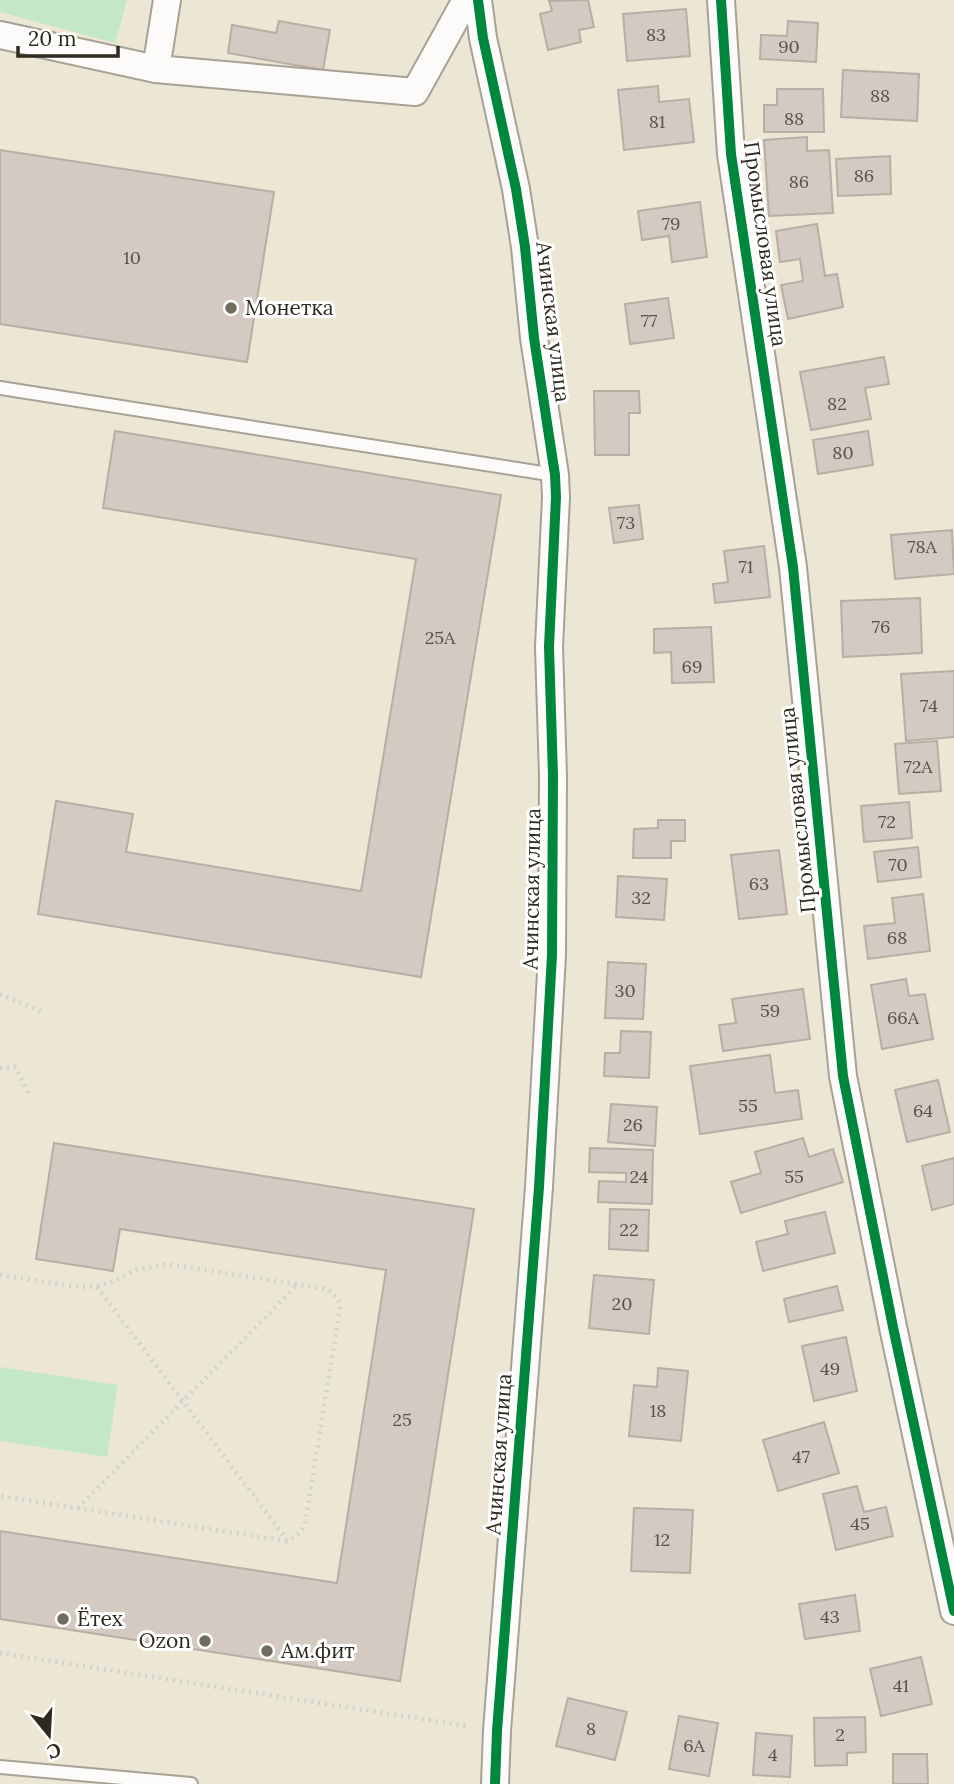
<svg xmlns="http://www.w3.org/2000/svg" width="954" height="1784" viewBox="0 0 954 1784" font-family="Lora,serif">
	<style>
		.green { fill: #c4e8c7 }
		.building { fill: #d4cac1; stroke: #b8aea5; stroke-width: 2 }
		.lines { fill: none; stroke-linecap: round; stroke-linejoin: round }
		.lane-casing { stroke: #a7a295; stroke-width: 16 }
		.street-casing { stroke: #a7a295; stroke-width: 30 }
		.path { stroke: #d2d1cc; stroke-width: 4.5; stroke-dasharray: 2 5; stroke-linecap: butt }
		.lane { stroke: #fcfbf9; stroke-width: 12 }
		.street { stroke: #fcfbf9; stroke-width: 26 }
		.cycleway-casing { stroke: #fff; stroke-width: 15 }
		.cycleway { stroke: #00873e; stroke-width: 10 }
		.poi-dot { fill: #706c5f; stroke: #fff; stroke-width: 2.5 }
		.labels { text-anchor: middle; stroke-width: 6; stroke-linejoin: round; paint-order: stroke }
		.number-label { font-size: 18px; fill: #585248 }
		.street-label { font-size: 21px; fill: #2e2a1f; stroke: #fff }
		.poi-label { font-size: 21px; fill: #2e2a1f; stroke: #fff; text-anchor: start }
	</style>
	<rect width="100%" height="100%" fill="#ece6d5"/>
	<g class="green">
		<path d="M0,0H127L115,43L0,12Z"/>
		<path d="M0,1367L118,1385L107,1457L0,1441Z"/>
	</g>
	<g class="building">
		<path d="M588,0L594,27L579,30L581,42L548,50L540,14L552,11L549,1Z"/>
		<path d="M686,9L690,56L627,61L623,14Z"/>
		<path d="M279,21L330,30L323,70L228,53L232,25L276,33Z"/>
		<path d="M788,21L818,23L816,62L760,59L761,35L787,36Z"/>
		<path d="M843,70L919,74L917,121L841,117Z"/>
		<path d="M658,86L659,102L689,99L694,142L624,150L618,90Z"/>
		<path d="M777,89H823L824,132H764V105H777Z"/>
		<path d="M807,137V151L829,150L833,213L769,216L764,140Z"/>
		<path d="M0,150L274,192L247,362L0,324Z"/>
		<path d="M890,156L891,194L838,196L836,159Z"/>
		<path d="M700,202L707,257L672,262L669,236L642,240L638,211Z"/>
		<path d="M817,224L825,276L837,274L843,307L788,319L781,285L803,281L800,259L780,262L776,231Z"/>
		<path d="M668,298L674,338L630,344L625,304Z"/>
		<path d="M884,357L889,384L865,388L871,419L811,430L800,372Z"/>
		<path d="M594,391H639L640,413H629V455H595Z"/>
		<path d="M115,431L501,495L421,977L38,914L56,801L133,814L126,852L361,891L416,559L103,508Z"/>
		<path d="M868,431L873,465L818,474L813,440Z"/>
		<path d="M639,505L643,539L614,543L609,508Z"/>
		<path d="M952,530L954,574L895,579L891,535Z"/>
		<path d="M764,546L770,597L715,603L713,584L728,582L724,551Z"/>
		<path d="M920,598L922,653L843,657L841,601Z"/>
		<path d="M711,627L714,682L672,683L671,652L654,653V629Z"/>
		<path d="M954,671V737L906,741L901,674Z"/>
		<path d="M937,741L941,791L899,794L895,744Z"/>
		<path d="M909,802L912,838L864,842L861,806Z"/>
		<path d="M658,820H685V841H671V858H633L634,829L658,828Z"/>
		<path d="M918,847L921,877L878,882L874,852Z"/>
		<path d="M779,850L787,914L739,919L731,855Z"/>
		<path d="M618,876L667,879L664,920L616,917Z"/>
		<path d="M923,894L930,951L868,959L864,926L895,923L892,898Z"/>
		<path d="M608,962L646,964L643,1019L605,1018Z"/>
		<path d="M906,979L909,996L925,994L933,1039L882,1049L871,985Z"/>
		<path d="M803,989L810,1039L723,1051L719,1025L736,1023L732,999Z"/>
		<path d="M621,1031L651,1032L649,1078L604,1076L605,1053H620Z"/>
		<path d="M770,1055L775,1093L798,1090L802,1119L700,1134L690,1066Z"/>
		<path d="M938,1080L950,1132L907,1142L895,1090Z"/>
		<path d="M611,1104L657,1107L655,1146L608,1142Z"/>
		<path d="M803,1138L809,1157L833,1149L843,1182L741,1213L731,1182L761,1173L755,1152Z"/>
		<path d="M54,1143L474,1209L400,1681L0,1619V1531L337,1583L386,1270L120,1229L113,1271L36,1259Z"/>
		<path d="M590,1148L653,1150L652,1204L598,1202L599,1181L626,1182V1173L589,1172Z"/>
		<path d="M954,1158V1204L932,1210L922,1166Z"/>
		<path d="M610,1209L649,1210L648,1251L609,1249Z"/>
		<path d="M825,1212L835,1253L763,1271L756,1242L788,1234L785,1221Z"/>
		<path d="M594,1275L654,1280L649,1334L589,1328Z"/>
		<path d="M837,1286L843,1310L789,1322L784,1299Z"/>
		<path d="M846,1337L857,1391L814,1401L802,1346Z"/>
		<path d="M658,1368L688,1371L681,1441L629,1436L634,1385L657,1387Z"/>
		<path d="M824,1422L839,1473L778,1491L763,1440Z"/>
		<path d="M857,1486L864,1512L886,1507L893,1536L836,1550L823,1494Z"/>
		<path d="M634,1508L693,1510L690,1573L631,1571Z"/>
		<path d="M855,1595L860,1631L805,1639L799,1604Z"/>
		<path d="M921,1657L932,1704L881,1716L870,1669Z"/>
		<path d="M568,1698L627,1712L615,1760L556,1746Z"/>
		<path d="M679,1716L718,1723L709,1776L669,1769Z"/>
		<path d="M865,1717L866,1752L847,1753V1765L815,1766L814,1718Z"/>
		<path d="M756,1733L792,1736L790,1777L753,1775Z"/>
		<path d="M893,1754H927L928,1784H893Z"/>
	</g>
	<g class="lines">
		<g class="lane-casing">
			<g id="lane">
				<path d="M0,388L555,475"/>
				<path d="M0,1767L191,1784"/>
			</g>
		</g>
		<g class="street-casing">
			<g id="street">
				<path d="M478,0L483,38L516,189L525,247L534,338L555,475L556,497L549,647L553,776L552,955L539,1187L497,1731L495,1784"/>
				<path d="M721,0L731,154L793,567L843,1076L893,1327L954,1611"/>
				<path d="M0,35L156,69L415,92L466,0"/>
				<path d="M156,69L167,0"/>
			</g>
		</g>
		<g class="path">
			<path d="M0,994L45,1013"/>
			<path d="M0,1068L15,1067L30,1096"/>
			<path d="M0,1275L79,1287L97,1286L114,1281L135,1270L168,1264L327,1289C335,1295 339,1298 340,1308L305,1524C301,1533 296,1537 287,1541L0,1496"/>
			<path d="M97,1287L287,1540"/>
			<path d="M78,1508L297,1285"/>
			<path d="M0,1653L468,1726"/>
		</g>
		<use href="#lane" class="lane"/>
		<use href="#street" class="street"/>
		<g class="cycleway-casing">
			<g id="cycleway">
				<path d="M478,0L483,38L516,189L525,247L534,338L555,475L556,497L549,647L553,776L552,955L539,1187L497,1731L495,1784"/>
				<path d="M721,0L731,154L793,567L843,1076L893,1327L954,1611"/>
			</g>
		</g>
		<use href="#cycleway" class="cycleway"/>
	</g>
	<g class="poi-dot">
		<circle cx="231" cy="308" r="7"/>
		<circle cx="63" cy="1619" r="7"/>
		<circle cx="205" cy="1641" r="7"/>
		<circle cx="267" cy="1651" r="7"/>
	</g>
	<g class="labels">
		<g class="number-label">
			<text x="656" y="41">83</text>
			<text x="789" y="53">90</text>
			<text x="880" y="102">88</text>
			<text x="794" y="125">88</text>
			<text x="657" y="128">81</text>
			<text x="864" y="182">86</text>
			<text x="799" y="188">86</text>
			<text x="671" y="230">79</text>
			<text x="132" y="264">10</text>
			<text x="649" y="327">77</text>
			<text x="837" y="410">82</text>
			<text x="843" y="459">80</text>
			<text x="626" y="529">73</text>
			<text x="922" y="553">78А</text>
			<text x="746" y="573">71</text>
			<text x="881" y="633">76</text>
			<text x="440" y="644">25А</text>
			<text x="692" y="673">69</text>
			<text x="929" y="712">74</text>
			<text x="918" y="773">72А</text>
			<text x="887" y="828">72</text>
			<text x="898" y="871">70</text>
			<text x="759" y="890">63</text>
			<text x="641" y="904">32</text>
			<text x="897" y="944">68</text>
			<text x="625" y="997">30</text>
			<text x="770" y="1017">59</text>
			<text x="903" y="1024">66А</text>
			<text x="748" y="1112">55</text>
			<text x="923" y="1117">64</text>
			<text x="633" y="1131">26</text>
			<text x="639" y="1183">24</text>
			<text x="794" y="1183">55</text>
			<text x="629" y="1236">22</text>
			<text x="622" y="1310">20</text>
			<text x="830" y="1375">49</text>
			<text x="658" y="1417">18</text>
			<text x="402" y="1426">25</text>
			<text x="801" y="1463">47</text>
			<text x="860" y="1530">45</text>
			<text x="662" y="1546">12</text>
			<text x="830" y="1623">43</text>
			<text x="901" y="1692">41</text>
			<text x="591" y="1735">8</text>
			<text x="840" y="1741">2</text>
			<text x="694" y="1752">6А</text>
			<text x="773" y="1761">4</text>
		</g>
		<g class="street-label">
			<text transform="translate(765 244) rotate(82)" y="7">Промысловая улица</text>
			<text transform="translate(553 322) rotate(83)" y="7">Ачинская улица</text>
			<text transform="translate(798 810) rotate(-96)" y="7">Промысловая улица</text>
			<text transform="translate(532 889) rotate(-89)" y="7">Ачинская улица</text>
			<text transform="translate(499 1454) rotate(-86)" y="7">Ачинская улица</text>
		</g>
		<g class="poi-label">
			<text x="245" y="315">Монетка</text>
			<text x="77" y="1626">Ётех</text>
			<text x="191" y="1648" text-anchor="end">Ozon</text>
			<text x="281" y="1658">Ам.фит</text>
		</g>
	</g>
	<g transform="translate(49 1735) rotate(162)" stroke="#ffffff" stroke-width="5" paint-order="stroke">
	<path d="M0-5L12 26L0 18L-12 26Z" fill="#2e2a1f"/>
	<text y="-10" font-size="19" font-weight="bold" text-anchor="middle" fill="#2e2a1f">С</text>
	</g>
	<path d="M18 46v10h100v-10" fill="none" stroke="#2e2a1f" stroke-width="3.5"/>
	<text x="28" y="46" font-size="21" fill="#2e2a1f" stroke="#ffffff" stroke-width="5" paint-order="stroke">20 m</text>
</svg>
